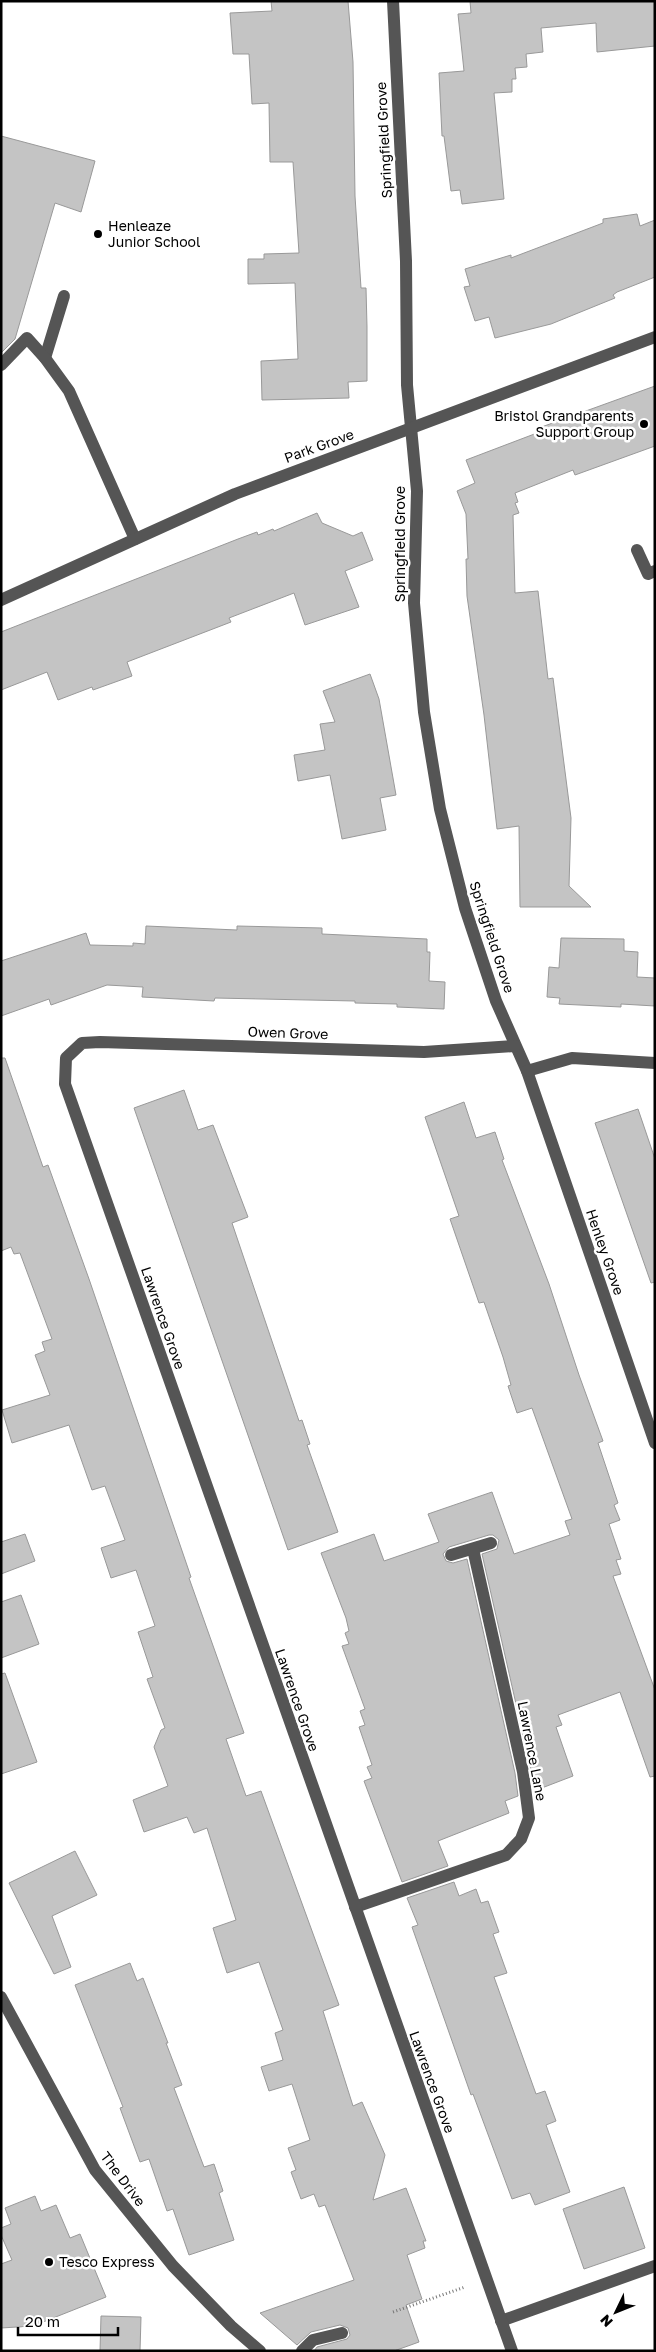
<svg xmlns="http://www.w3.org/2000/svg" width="656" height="2352" viewBox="0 0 656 2352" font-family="'Golos Text',sans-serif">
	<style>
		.building { fill: #c4c4c4; stroke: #999 }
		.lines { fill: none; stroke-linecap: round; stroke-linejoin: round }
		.path { stroke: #777; stroke-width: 3; stroke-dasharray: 1 2.5; stroke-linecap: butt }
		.minor { stroke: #555; stroke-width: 12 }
		.poi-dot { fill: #000; stroke: #fff; stroke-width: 2 }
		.labels { text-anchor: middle; stroke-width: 5; stroke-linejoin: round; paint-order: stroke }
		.street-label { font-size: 14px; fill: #000; stroke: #fff }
		.poi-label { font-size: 14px; fill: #000; stroke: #fff; text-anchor: start }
	</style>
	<rect width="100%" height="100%" fill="#fff"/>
	<g class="building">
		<path d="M271,1H348L353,62L355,196L361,288H366L367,327V381L348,382L349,398L262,400L261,361L298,359L295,283L248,284V259H264V254L299,253L293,162H270L269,103L252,104L249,54H233L230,13L272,11Z"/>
		<path d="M470,1H655V46L597,52L596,23L541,28L543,52L526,54L527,67L515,68L516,79H512V92L494,93L504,199L462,204L460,190L451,191L444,136H442L439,73L464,71L458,14L471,13Z"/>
		<path d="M1,136L95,161L81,212L55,203L15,339L1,353Z"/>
		<path d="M637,214L640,226L655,220V277L617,292L613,295L615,298L551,324L495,338L489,317L475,321L464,287L470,286L465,269L511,255V258L603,223V219Z"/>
		<path d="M655,386V446L575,475L573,470L515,493L518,502L515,503L519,513L513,515L515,593L538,591L548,679L553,678L571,818L569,886L591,907H520L519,826L497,829L484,715L467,596L466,559H468L466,514L457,491L475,483L466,460L537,433L536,429Z"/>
		<path d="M317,513L322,523L353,536L362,532L373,560L345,571L359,607L305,625L294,593L229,618L231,622L127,662L132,676L93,690L92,687L58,700L47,672L1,690V632L238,539L257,532L258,535L273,529L274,531Z"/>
		<path d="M370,674L379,699L396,795L380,798L386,830L342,839L330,775L298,781L294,755L325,750L320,724L335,722L323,691Z"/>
		<path d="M146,926L237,930V926L322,928V934L427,939V952H430L429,981L445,982L444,1009L397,1007V1004L355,1003V1001L215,998L214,1001L142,997L143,987L107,985L51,1005L49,999L1,1016V961L86,933L90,945L133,946V943L145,944Z"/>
		<path d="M561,938L624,939V951L638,952L637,977L655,978V1006L621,1004V1007L559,1004L560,998L547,997L549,967L559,968Z"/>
		<path d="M1,1058H5L43,1167L48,1165L89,1279L191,1577L189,1578L244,1733L226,1739L246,1796L261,1791L339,2005L323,2011L353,2106L362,2102L385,2155L373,2200L406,2188L426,2241H423L425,2248L407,2255L422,2299L406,2305L419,2342L394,2351H314L317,2347L347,2339L350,2335L348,2328L340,2325L311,2332L297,2345L260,2313L354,2280L325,2205L319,2207L314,2194L301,2199L291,2172L296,2170L288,2148L310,2140L292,2084L269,2091L261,2067L283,2060L275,2033L283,2030L259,1962L227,1973L213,1928L236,1920L207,1828L194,1833L187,1817L144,1832L133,1800L168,1786L154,1747L161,1730L165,1728L147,1679L153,1677L138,1632L155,1626L136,1570L111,1578L101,1548L125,1540L105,1486L92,1490L69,1425L12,1443L2,1410L50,1395L35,1355L45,1351L42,1342L52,1339L20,1253L14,1254L11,1247L1,1251Z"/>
		<path d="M184,1090L198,1130L213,1125L248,1217L232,1223L299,1421L302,1420L310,1444L307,1445L338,1532L288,1550L134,1108Z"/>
		<path d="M464,1102L476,1138L495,1132L504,1159L502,1160L549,1284L579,1375L603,1441L598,1443L618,1503L614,1505L620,1520L609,1524L621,1559L616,1560L621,1574L613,1576L655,1690V1776L650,1777L620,1692L558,1715L562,1725L556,1727L573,1776L534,1791L531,1770L482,1554L497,1549L499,1540L493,1535H489L449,1547L443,1554L446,1561L453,1563L467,1559L515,1773L518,1796L505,1801L509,1813L438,1841L448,1866L402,1882L364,1781L372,1778L367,1767L372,1765L359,1727L365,1725L360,1711L365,1709L342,1646L349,1644L345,1633L349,1631L346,1618L321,1553L374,1534L384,1561L439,1542L428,1514L492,1492L514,1554L570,1535L565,1521L572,1519L532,1408L517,1413L508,1386L511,1385L503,1357L484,1302L479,1303L450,1219L459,1216L425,1117Z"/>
		<path d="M638,1109L655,1159V1282L651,1283L595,1123Z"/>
		<path d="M25,1534L35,1561L1,1574V1542Z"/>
		<path d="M21,1595L39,1644L1,1658V1602Z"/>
		<path d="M5,1673L37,1762L1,1774V1674Z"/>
		<path d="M75,1851L97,1895L52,1916L71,1967L54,1974L9,1883Z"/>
		<path d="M454,1882L459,1896L476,1889L481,1903L488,1901L499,1932L493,1934L507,1973L494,1977L536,2094L545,2091L556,2121L546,2125L570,2192L535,2205L530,2193L512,2199L473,2094L471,2095L412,1927L418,1925L407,1898Z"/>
		<path d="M130,1963L137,1981L143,1978L168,2043H166L182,2085L174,2088L204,2167L214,2164L223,2191L219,2193L234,2240L189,2255L173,2209L167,2211L149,2159L140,2162L120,2108L123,2107L75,1985Z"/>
		<path d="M624,2187L645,2248L584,2269L563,2209Z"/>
		<path d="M35,2196L41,2211L56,2205L70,2238L80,2234L106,2297L33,2326L1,2328V2264L12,2260L1,2235V2228L11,2224L5,2208Z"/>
		<path d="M101,2316L141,2317L140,2351H100Z"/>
	</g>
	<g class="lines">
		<path class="path" d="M393,2312L465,2287"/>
		<g class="minor">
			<path d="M393,1L406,261L407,385L417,491L414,603L424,712L440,809L465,908L496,1001L527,1071L655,1443"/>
			<path d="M45,358L64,296"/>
			<path d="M1,365L27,338L45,358L69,391L135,539"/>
			<path d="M637,550L648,574L655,571"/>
			<path d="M1,600L235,494L655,337"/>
			<path d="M527,1071L572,1058L655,1063"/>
			<path d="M451,1555L491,1543"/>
			<path d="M355,1907L506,1855L521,1839L529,1818L523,1772L473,1549"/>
			<path d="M1,1997L95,2170L173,2266L231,2326L260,2351"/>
			<path d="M501,2321L655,2266"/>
			<path d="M302,2351L313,2340L342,2333"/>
			<path d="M512,2351L65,1084L66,1058L82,1043L100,1042L424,1052L515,1046"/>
		</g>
	</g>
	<g class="poi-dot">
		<circle cx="98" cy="234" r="5"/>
		<circle cx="644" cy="424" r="5"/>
		<circle cx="49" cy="2262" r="5"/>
	</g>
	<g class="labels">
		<g class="street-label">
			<text transform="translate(384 140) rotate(-93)" y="5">Springfield Grove</text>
			<text transform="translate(319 446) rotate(-20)" y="5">Park Grove</text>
			<text transform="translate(400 544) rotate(-90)" y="5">Springfield Grove</text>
			<text transform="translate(492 937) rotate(72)" y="5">Springfield Grove</text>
			<text transform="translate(288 1033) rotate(2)" y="5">Owen Grove</text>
			<text transform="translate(605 1252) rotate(71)" y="5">Henley Grove</text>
			<text transform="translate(163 1318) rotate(71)" y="5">Lawrence Grove</text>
			<text transform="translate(297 1700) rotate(71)" y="5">Lawrence Grove</text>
			<text transform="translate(532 1751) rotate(79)" y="5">Lawrence Lane</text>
			<text transform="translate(432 2082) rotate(70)" y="5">Lawrence Grove</text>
			<text transform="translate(123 2179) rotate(53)" y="5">The Drive</text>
		</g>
		<g class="poi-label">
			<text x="108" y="231">Henleaze<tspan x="108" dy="16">Junior School</tspan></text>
			<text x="634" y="421" text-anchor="end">Bristol Grandparents<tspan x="634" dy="16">Support Group</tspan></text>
			<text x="59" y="2267">Tesco Express</text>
		</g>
	</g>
	<rect width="656" height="2352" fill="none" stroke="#000000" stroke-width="5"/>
	<g transform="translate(616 2312) rotate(227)" stroke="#ffffff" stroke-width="4" paint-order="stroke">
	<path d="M0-4L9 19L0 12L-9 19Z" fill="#000000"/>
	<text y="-8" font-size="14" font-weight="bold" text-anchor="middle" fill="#000000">N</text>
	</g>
	<path d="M18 2327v8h100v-8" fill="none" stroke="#000000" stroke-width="2.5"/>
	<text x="25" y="2327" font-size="15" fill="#000000" stroke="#ffffff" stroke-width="4" paint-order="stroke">20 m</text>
</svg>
